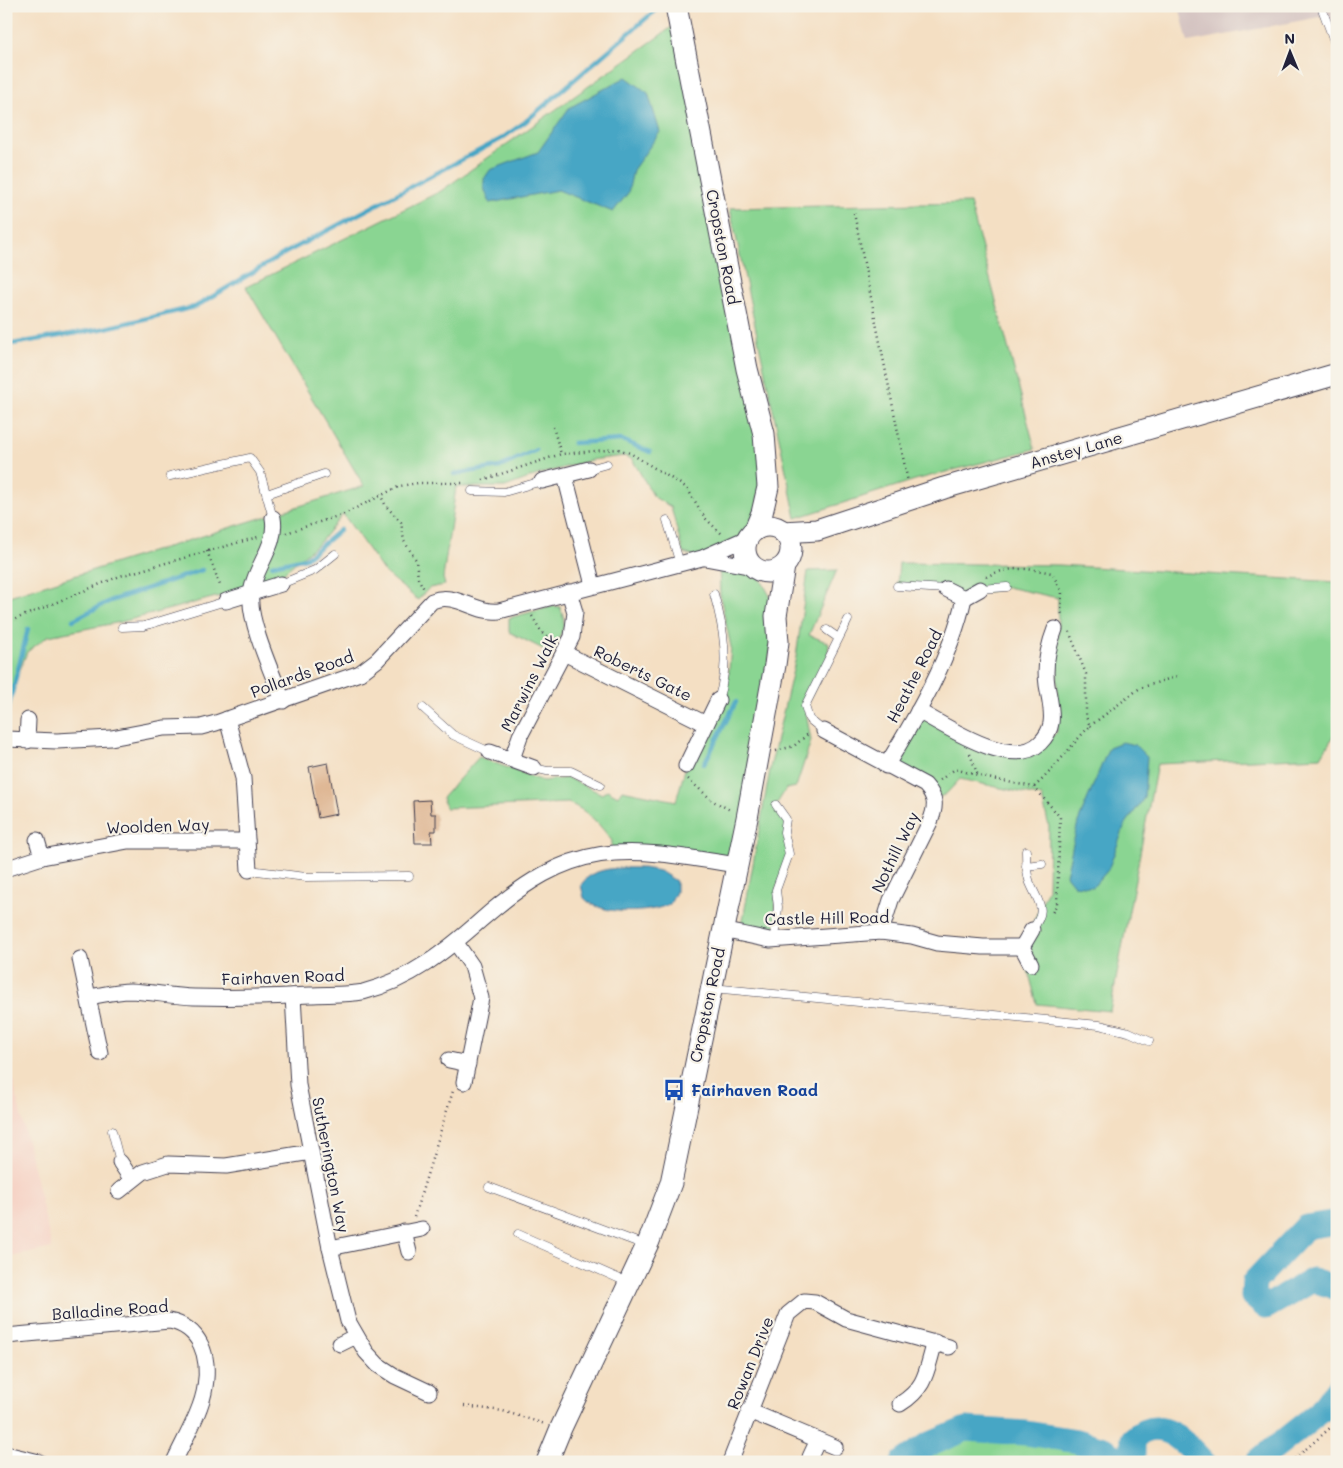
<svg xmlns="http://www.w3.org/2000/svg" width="1343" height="1468" viewBox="0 0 1343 1468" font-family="Mali,sans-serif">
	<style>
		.built { fill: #f6d2c4 }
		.industrial { fill: #d1bfbe }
		.green { fill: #8ad592; stroke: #567c66 }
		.water { fill: #46a6c5; stroke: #346480 }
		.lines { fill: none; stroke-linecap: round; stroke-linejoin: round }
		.stream { stroke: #46a6c5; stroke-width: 4.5 }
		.river { stroke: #46a6c5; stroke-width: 25 }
		.building { fill: #dfb794 }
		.lane-casing { stroke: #423e4f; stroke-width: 9 }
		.street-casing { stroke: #423e4f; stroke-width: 17 }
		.secondary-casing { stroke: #423e4f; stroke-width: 23 }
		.path { stroke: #423e4f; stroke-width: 2.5; stroke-dasharray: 1 4; stroke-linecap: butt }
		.lane { stroke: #fff; stroke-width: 8 }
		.street { stroke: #fff; stroke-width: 15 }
		.secondary { stroke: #fff; stroke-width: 21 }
		.labels { text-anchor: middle; stroke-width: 4.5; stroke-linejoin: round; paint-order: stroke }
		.street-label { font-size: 16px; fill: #22223b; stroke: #f7f3e8 }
		.transit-label { font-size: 16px; font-weight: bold; fill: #164399; stroke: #f7f3e8; text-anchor: start }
	</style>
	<rect width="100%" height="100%" fill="#f7f3e8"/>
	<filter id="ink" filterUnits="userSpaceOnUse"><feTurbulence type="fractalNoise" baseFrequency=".02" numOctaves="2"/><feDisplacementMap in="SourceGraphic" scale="10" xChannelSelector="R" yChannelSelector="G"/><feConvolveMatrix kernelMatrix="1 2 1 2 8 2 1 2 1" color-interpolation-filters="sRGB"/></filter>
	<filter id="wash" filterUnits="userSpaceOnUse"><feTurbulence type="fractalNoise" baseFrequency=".0096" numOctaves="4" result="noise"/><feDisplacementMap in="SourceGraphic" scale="20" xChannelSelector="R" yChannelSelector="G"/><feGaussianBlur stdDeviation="1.12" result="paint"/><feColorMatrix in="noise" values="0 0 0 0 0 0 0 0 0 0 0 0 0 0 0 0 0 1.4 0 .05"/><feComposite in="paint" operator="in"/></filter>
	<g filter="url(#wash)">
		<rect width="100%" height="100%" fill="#f4dfc3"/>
		<path class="built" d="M6,1051L52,1248L6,1258Z"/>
		<path class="industrial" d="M1179,6H1337V48L1325,16L1188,42Z"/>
		<g class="green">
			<path d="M679,22L764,434L755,530L702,558L683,553L671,507L654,497L632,459L624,456L591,460L537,475L505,487H456L443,578L445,585L429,588L418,600L384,572L343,514L321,541L276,579L254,590L216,597L121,622L48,636L27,652L6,704V597L364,486L246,287L441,191Z"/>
			<path d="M970,203L1035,449L915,480L796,518L730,208Z"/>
			<path d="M719,560L755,569L770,596L776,616L736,865L610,853L612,841C600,825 588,810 568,803L446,808L442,798L479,757L543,781L568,778L602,794L607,790L618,796L622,790L676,801L686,766L718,700L726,703L731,647L720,596Z"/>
			<path d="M899,563L1059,565L1337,582V730L1321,757L1157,764L1110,1011L1037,1004L1022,947L1048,889L1049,827L1042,797L960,779L946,794L935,799L889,762L919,716L974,741L1032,756L1057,732L1058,598L1007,587L964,598L945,589L897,586Z"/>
			<path d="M837,570L809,635L829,643L827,665L805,706L811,741L796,787L786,789L776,805L786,819L789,854L776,890L775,933L742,925L771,764L796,657L808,571Z"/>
			<path d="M554,606L560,607C569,627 560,635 551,653L509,632V618Z"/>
			<path d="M966,1429L1077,1441L1116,1462H917Z"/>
		</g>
		<g class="water">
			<path d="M626,77L648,93L660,132L633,170L628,193L613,212L558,190L490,203L484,188V179L490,170L538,152L569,108Z"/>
			<path d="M1122,742L1135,745L1147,757L1144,798L1125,825L1108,870L1093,887L1074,885L1066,875L1078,822L1109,747Z"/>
			<path d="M644,868L660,871L676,881V892L670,904C649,914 600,916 584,898L581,885C593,865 624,868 644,868Z"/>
		</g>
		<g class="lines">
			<g class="stream">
				<path d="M6,345L101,329L195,307L285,253L501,139L525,122L656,10"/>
				<path d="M573,443L622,440L650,452"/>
				<path d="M454,474L500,467L536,450"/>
				<path d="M272,565L306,558L340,530"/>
				<path d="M73,620L110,601L202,570"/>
				<path d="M6,717L28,629"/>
				<path d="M704,764L736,702"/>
			</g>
			<g class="river">
				<path d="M1337,1222L1306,1227L1254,1282L1253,1296L1266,1307L1313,1280L1337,1288"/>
				<path d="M903,1462L928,1445L966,1429L1026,1433L1077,1441L1106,1450L1119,1462"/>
				<path d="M1133,1462V1439C1161,1414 1184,1442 1203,1462"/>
				<path d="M1257,1462L1320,1412L1337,1389"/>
			</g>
		</g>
		<g id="blocks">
			<g class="building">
				<path d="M328,763L337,814L318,818L309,767Z"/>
				<path d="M430,800L431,814H436V831H431L432,843H415L413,801Z"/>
			</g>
		</g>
	</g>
	<g filter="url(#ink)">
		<use href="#blocks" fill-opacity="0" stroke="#423e4f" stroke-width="1"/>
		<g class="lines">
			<g class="lane-casing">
				<g id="lane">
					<path d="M1321,6L1337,49"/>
					<path d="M589,469L607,464"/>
					<path d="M170,476L250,458L260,472L273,518"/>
					<path d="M472,491L504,492L542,481"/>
					<path d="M267,494L324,474"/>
					<path d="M667,520L680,564"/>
					<path d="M281,584L315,570L335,554"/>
					<path d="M897,586L946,589"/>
					<path d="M980,589L1007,587"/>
					<path d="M714,594C724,629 730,665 718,700"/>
					<path d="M122,627L144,626L226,601"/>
					<path d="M827,630L837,637"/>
					<path d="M423,708L453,735L490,752"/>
					<path d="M824,731L809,719L805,706L848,620"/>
					<path d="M534,768L547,771H571L600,785"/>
					<path d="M1026,851C1026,861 1026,873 1030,883C1039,904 1048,909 1032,930"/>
					<path d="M1026,866L1042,864"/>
					<path d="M249,870L306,877L409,876"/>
					<path d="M775,940L778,907L776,890L789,854L784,832L786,819L776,805"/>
					<path d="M712,988L1099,1025L1129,1032L1149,1041"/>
					<path d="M112,1131L120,1162"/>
					<path d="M489,1187L645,1245"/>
					<path d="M518,1234L629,1283"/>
				</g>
			</g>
			<g class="street-casing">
				<g id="street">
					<path d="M565,476L593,585"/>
					<path d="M542,481L589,469"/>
					<path d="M273,518C278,546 253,568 251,595C248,621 273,675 283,701"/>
					<path d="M705,558L753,567"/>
					<path d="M946,589L964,598L980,589"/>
					<path d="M226,601L281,584"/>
					<path d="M564,653L706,724"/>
					<path d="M918,711C945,725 1011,771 1040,743C1045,738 1050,730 1051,723C1053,711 1049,697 1047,685C1044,665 1048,647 1055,629"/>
					<path d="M227,719L243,778L249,870"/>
					<path d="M824,731L925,785C937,798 936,807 930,822L891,900L881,932"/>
					<path d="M6,739L57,741L111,738L164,728L201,727L216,723L360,673L377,660L432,601C456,591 475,614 499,611L702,558L747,538"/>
					<path d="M27,741L28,720"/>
					<path d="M490,752L534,768"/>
					<path d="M512,759L520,736L572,637L575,612L569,592"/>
					<path d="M686,766L718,700"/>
					<path d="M886,766C917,716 952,655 964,598"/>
					<path d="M37,840L42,857"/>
					<path d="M8,868L42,857L128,841H247"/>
					<path d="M722,930L770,940L881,932L912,936L937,943L983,947H1022"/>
					<path d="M456,943L472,966L481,998L464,1082"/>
					<path d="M80,959L100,1053"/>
					<path d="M1031,964L1022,947L1032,930"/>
					<path d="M293,996L298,1085L330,1248L348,1321L366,1352L378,1365L395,1376L429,1392"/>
					<path d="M89,997C102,995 116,991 130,991C151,992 172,996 194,997C232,998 272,997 310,995C327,994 347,995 363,992C410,980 446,951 481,920C574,838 621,846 736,865"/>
					<path d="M449,1060L468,1064"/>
					<path d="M120,1162L132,1180"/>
					<path d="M119,1191L143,1172L168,1164L226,1166L311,1152"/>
					<path d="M404,1232L409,1252"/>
					<path d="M330,1248L422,1229"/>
					<path d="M6,1336L169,1321C201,1327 210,1357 205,1387C202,1410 184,1440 174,1462"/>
					<path d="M340,1344L356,1336"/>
					<path d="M900,1404C927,1387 926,1371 935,1342"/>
					<path d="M749,1411L835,1447"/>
					<path d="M6,1454L39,1462"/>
					<path d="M810,1457L818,1440"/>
					<path d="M730,1462L788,1314L804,1301L815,1302L846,1319L949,1347"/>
				</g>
			</g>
			<g class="secondary-casing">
				<g id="secondary">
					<path d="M676,6L747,369L764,434L768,487L762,513L755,530"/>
					<circle cx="768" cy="549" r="23"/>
					<path d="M783,532L817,530L944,488L1337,374"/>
					<path d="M547,1462L561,1428L649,1241L671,1183L747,818L775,665L778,642L776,616L784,566"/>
				</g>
			</g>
			<g class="path">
				<path d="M854,213L908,482"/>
				<path d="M553,427L561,454"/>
				<path d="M483,480L561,454L618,449L630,453L687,488L705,518L723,535"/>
				<path d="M380,494L386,506L401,522L404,541L416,560L418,578L424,589"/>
				<path d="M286,533L344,514L400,486L418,483H466"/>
				<path d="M207,551L221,588"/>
				<path d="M986,577C1006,566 1030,568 1052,573L1062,592L1061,611L1063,617"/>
				<path d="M532,616L542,633L554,641"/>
				<path d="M6,623L120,576L258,537"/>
				<path d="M1090,726L1140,688L1178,676"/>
				<path d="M776,751L794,746L809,733"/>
				<path d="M970,754L978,776"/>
				<path d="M688,779L713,801L732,811"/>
				<path d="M940,780L955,769L987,778L1034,787C1055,769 1070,746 1090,726L1086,717V674L1069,631"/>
				<path d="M1034,787L1060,817L1057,904L1052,913"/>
				<path d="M414,1217L453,1091"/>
				<path d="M464,1406L503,1411L545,1424"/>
				<path d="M1291,1462L1337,1422"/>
			</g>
			<use href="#lane" class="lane"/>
			<use href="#street" class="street"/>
			<use href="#secondary" class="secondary"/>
		</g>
	</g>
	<defs>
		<g id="bus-bare" transform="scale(1.725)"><path d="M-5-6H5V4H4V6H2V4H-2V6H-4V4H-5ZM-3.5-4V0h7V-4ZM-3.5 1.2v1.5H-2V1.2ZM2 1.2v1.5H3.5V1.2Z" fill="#1a4fb4" stroke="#f7f3e8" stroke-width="2.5" paint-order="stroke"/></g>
	</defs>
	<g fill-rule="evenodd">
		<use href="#bus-bare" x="674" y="1090"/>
	</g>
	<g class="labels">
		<g class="street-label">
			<text transform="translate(723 247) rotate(79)" y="6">Cropston Road</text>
			<text transform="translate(1076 450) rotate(-16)" y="6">Anstey Lane</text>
			<text transform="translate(643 673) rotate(26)" y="6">Roberts Gate</text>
			<text transform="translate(302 674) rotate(-20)" y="6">Pollards Road</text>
			<text transform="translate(914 676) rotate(-63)" y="6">Heathe Road</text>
			<text transform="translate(529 683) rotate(-63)" y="6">Marwins Walk</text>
			<text transform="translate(158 826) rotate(-2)" y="6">Woolden Way</text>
			<text transform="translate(895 852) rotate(-64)" y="6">Nothill Way</text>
			<text transform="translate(827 918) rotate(-1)" y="6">Castle Hill Road</text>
			<text transform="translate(283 977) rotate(-2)" y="6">Fairhaven Road</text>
			<text transform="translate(707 1005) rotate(-78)" y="6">Cropston Road</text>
			<text transform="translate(331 1165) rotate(79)" y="6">Sutherington Way</text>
			<text transform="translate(110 1310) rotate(-4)" y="6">Balladine Road</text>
			<text transform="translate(750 1363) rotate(-68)" y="6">Rowan Drive</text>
		</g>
		<g class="transit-label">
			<text x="691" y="1096">Fairhaven Road</text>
		</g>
	</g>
	<rect width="1343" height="1468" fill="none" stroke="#f7f3e8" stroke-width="25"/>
	<g transform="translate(1290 52) rotate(359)" stroke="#f7f3e8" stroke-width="4" paint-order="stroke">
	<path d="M0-4L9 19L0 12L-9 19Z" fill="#22223b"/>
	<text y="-8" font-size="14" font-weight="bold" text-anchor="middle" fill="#22223b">N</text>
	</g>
</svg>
